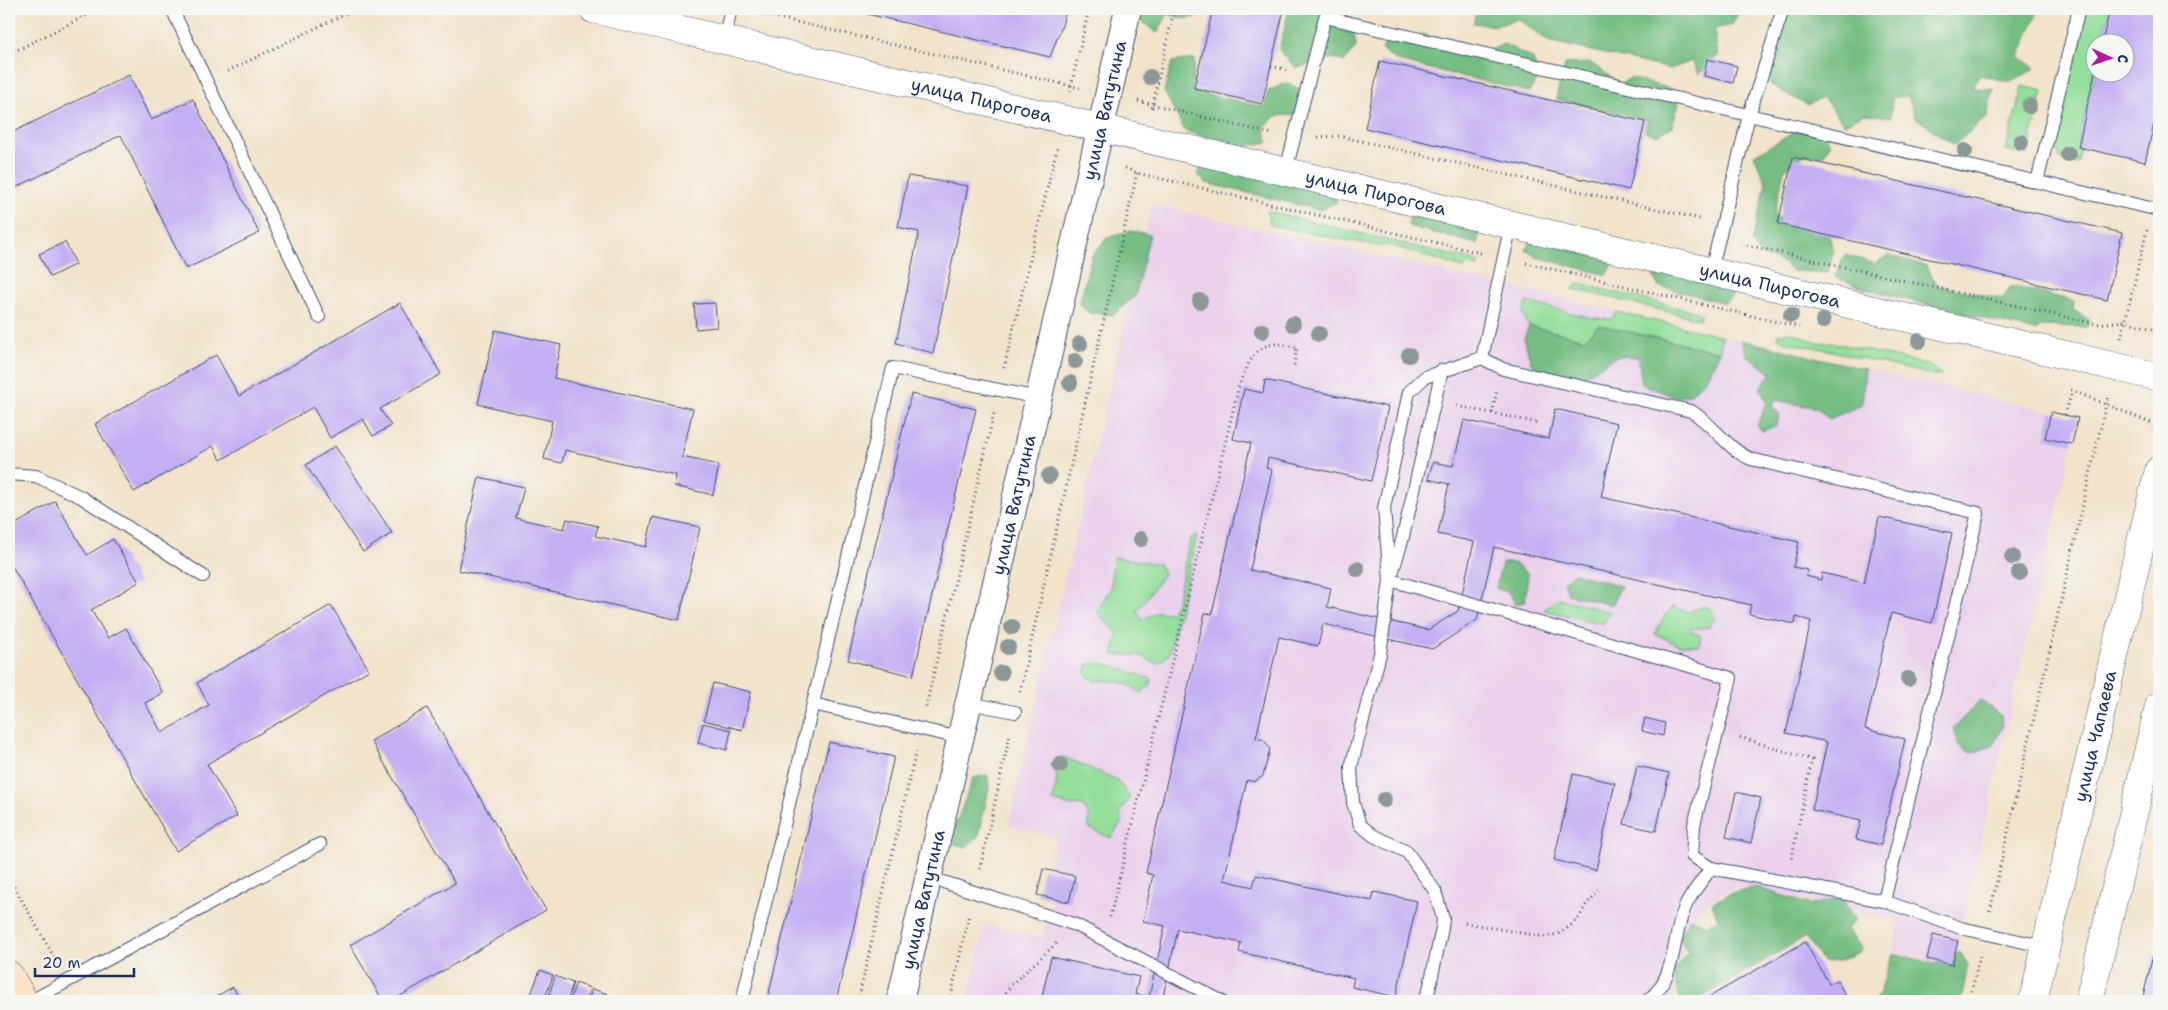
<svg xmlns="http://www.w3.org/2000/svg" width="2168" height="1010" viewBox="0 0 2168 1010" font-family="'Shantell Sans',sans-serif">
	<style>
		.built { fill: #ebd1eb }
		.green { fill: #92de9a; stroke: #56867c }
		.forest { fill: #75bd82; stroke: #487670 }
		.building { fill: #c3b0f3 }
		.lines { fill: none; stroke-linecap: round; stroke-linejoin: round }
		.service-casing { stroke: #3b4a6e; stroke-width: 14 }
		.minor-casing { stroke: #3b4a6e; stroke-width: 28 }
		.tertiary-casing { stroke: #3b4a6e; stroke-width: 29 }
		.secondary-casing { stroke: #3b4a6e; stroke-width: 29 }
		.path { stroke: #3b4a6e; stroke-width: 3; stroke-dasharray: 1 4; stroke-linecap: butt }
		.service { stroke: #fff; stroke-width: 12 }
		.minor { stroke: #fff; stroke-width: 26 }
		.tertiary { stroke: #fff; stroke-width: 28 }
		.secondary { stroke: #fee4c6; stroke-width: 28 }
		.tree { fill: #8c9897 }
		.labels { text-anchor: middle; stroke-width: 4; stroke-linejoin: round; paint-order: stroke }
		.street-label { font-size: 18px; fill: #1b2f5e; stroke: #f6f6f2 }
	</style>
	<rect width="100%" height="100%" fill="#f6f6f2"/>
	<filter id="ink" filterUnits="userSpaceOnUse"><feTurbulence type="fractalNoise" baseFrequency=".02" numOctaves="2"/><feDisplacementMap in="SourceGraphic" scale="10" xChannelSelector="R" yChannelSelector="G"/><feConvolveMatrix kernelMatrix="1 2 1 2 8 2 1 2 1" color-interpolation-filters="sRGB"/></filter>
	<filter id="wash" filterUnits="userSpaceOnUse"><feTurbulence type="fractalNoise" baseFrequency=".0096" numOctaves="4" result="noise"/><feDisplacementMap in="SourceGraphic" scale="20" xChannelSelector="R" yChannelSelector="G"/><feGaussianBlur stdDeviation="1.12" result="paint"/><feColorMatrix in="noise" values="0 0 0 0 0 0 0 0 0 0 0 0 0 0 0 0 0 1.4 0 .05"/><feComposite in="paint" operator="in"/></filter>
	<g filter="url(#wash)">
		<rect width="100%" height="100%" fill="#f2e3ca"/>
		<path class="built" d="M1152,204L2051,412L2045,438L2072,444L1952,965L1893,951L1900,921L1749,888L1730,889L1715,897L1700,909L1689,926L1673,999L1669,1001H967L985,925L1043,938L1052,898L1037,895L1043,869L1049,870L1056,837L1008,826Z"/>
		<g class="green">
			<path d="M2086,9H2110L2102,42H2096L2095,70L2078,146L2081,147L2078,164L2060,159L2054,144Z"/>
			<path d="M2022,86L2043,91L2027,155L2006,150Z"/>
			<path d="M1267,211L1480,262L1476,267L1469,264L1464,268L1389,245L1378,246L1270,225Z"/>
			<path d="M1577,283L1696,312L1701,315L1699,319L1573,289Z"/>
			<path d="M1527,302L1592,318L1612,319L1616,312L1722,336L1720,352L1598,325L1585,339L1529,326L1522,313Z"/>
			<path d="M1792,332L1818,343L1831,342L1929,365L1942,375H1932L1819,348L1788,343L1778,338V334Z"/>
			<path d="M1197,535L1169,655L1157,664L1139,655H1113L1118,634L1097,612L1111,587L1113,557L1159,564L1164,574L1137,611L1142,620L1157,612L1170,613L1177,602L1190,538Z"/>
			<path d="M1558,598L1610,612L1603,624L1544,610Z"/>
			<path d="M1674,606L1687,612L1705,606L1712,610L1715,618L1709,627L1690,629L1689,631L1700,635V645H1680L1655,634L1666,614Z"/>
			<path d="M1103,663L1152,679L1150,686L1140,693C1127,680 1112,680 1094,681L1085,674L1088,664Z"/>
			<path d="M1062,756L1117,780L1130,797L1120,813L1123,820L1111,838L1089,828V815L1082,805L1071,806L1053,801L1057,777L1055,763Z"/>
		</g>
		<g class="forest">
			<path d="M1142,9H1208L1207,15L1182,19L1168,14L1157,33L1139,19Z"/>
			<path d="M1289,9H1335L1340,12V27L1354,33L1356,47L1344,62L1333,58L1296,68L1279,50Z"/>
			<path d="M1477,9H1740L1732,25L1714,29L1718,56L1699,74L1692,61L1670,69L1548,41L1518,19L1496,26L1473,23Z"/>
			<path d="M1780,9H2039L2019,57L2035,68L2011,82L1980,75L1972,88L1993,89L1987,117L1954,145L1915,117L1908,96L1892,98L1891,117L1864,114L1844,124L1823,98L1806,105L1770,84Z"/>
			<path d="M1422,34L1485,52L1504,44L1532,58L1540,76L1529,92L1397,61L1382,50L1388,37L1414,46Z"/>
			<path d="M1195,59L1192,91L1264,107L1268,91L1287,83L1300,89L1308,104L1295,115L1276,116L1264,127L1268,142L1243,147L1185,131L1164,91L1172,62Z"/>
			<path d="M1591,63L1621,84L1630,78L1672,89L1679,103L1672,127L1657,135L1645,132L1647,120L1556,99L1565,64Z"/>
			<path d="M1806,126L1823,128L1830,145L1824,155H1804L1784,170L1774,217L1824,222L1834,251L1827,273L1791,271L1784,263L1761,255L1752,242L1766,183L1754,155Z"/>
			<path d="M1203,164L1334,196L1337,202L1320,210L1206,183L1197,174Z"/>
			<path d="M1412,209L1481,227L1477,244L1408,226Z"/>
			<path d="M1131,231L1150,234L1135,296L1113,315L1089,313L1079,304L1092,255L1107,238Z"/>
			<path d="M1532,236L1614,263L1607,275L1536,257L1526,250Z"/>
			<path d="M1845,254L1875,264L1888,255L1926,266L1937,285L2002,299L2012,286L2074,301L2073,310L2090,320L2087,327L2043,326L2035,331L1865,289L1835,277Z"/>
			<path d="M1665,268L1736,291L1725,303L1658,286L1653,275Z"/>
			<path d="M1598,325L1720,352L1708,376L1690,395L1675,397L1642,384L1638,357L1617,356L1578,380L1543,375L1531,363L1524,338L1529,326L1585,339Z"/>
			<path d="M1741,340L1865,369L1862,405L1829,419L1817,408L1775,400L1772,407L1780,414L1776,426L1762,431L1757,425L1767,402L1760,388L1771,373L1747,356Z"/>
			<path d="M1502,563H1514L1528,574L1525,602L1515,604L1509,593L1496,588Z"/>
			<path d="M1574,573L1621,586L1612,605L1567,594L1564,582Z"/>
			<path d="M1980,700L2001,716L2003,725L1993,746L1971,753L1959,746L1953,729Z"/>
			<path d="M987,775L990,783L979,835L967,847L955,844V827L973,778Z"/>
			<path d="M1756,887L1811,905L1842,898L1855,920L1847,929L1863,950L1839,961L1823,962L1805,937L1695,1001H1682L1679,999L1673,971L1688,952L1679,937L1690,918L1706,925L1718,920L1712,903L1731,893Z"/>
			<path d="M1960,952L1968,965L1961,1001H1874L1880,992L1893,953L1935,964Z"/>
		</g>
		<g id="blocks">
			<g class="building">
				<path d="M846,9H1066L1062,26L1050,57Z"/>
				<path d="M1213,9H1284L1262,104L1194,88Z"/>
				<path d="M2110,9H2159V102L2145,162L2078,147L2095,72H2126V42H2102Z"/>
				<path d="M1707,59L1737,66L1733,83L1704,76Z"/>
				<path d="M1380,61L1645,122L1629,190L1365,128Z"/>
				<path d="M129,75L151,120L193,99L259,233L186,269L121,135L9,191V134Z"/>
				<path d="M1793,157L2122,233L2107,300L1778,224Z"/>
				<path d="M908,176L968,186L933,353L896,343L919,232L898,227Z"/>
				<path d="M65,242L76,264L50,277L39,254Z"/>
				<path d="M400,303L441,374L380,409L391,426L373,436L363,419L330,438L313,407L221,460L213,446L134,492L95,424L216,355L239,396Z"/>
				<path d="M715,303L717,327L696,329L694,304Z"/>
				<path d="M495,330L561,345L554,378L693,409L682,457L719,465L713,495L674,486L676,475L565,450L562,463L544,459L552,421L478,404Z"/>
				<path d="M1265,380L1388,407L1371,481L1268,458L1266,468L1272,470L1250,570L1331,588L1327,607L1428,630L1458,611L1474,542L1438,534L1449,484L1428,479L1433,462L1453,466L1464,420L1549,439L1555,409L1617,423L1601,497L1799,542L1793,567L1808,570L1806,576L1821,580L1822,573L1864,583L1879,517L1952,533L1932,623L1891,613L1865,729L1905,739L1881,845L1856,839L1861,821L1812,810L1827,742L1786,733L1811,621L1796,617L1795,624L1749,614L1751,605L1494,547L1477,620L1432,649L1323,624L1318,646L1279,637L1256,738L1264,740L1270,749L1263,776L1254,782L1247,780L1224,880L1253,887L1256,875L1372,901L1374,892L1417,901L1396,997L1352,987L1354,978L1239,952L1241,943L1178,929L1162,1001H1041L1051,957L1139,977L1135,994L1149,997L1165,926L1143,921L1153,875L1146,873L1205,613L1212,614L1251,443L1233,439L1244,389L1263,393Z"/>
				<path d="M911,394L976,409L913,676L848,660Z"/>
				<path d="M2051,412L2078,418L2072,444L2045,438Z"/>
				<path d="M335,446L392,533L363,552L306,465Z"/>
				<path d="M479,477L524,487L516,518L564,529L567,519L598,526L595,536L646,547L653,517L700,527L679,620L458,570Z"/>
				<path d="M55,501L87,555L113,539L139,582L91,610L108,638L126,628L163,693L145,703L162,733L209,705L197,683L331,605L369,670L207,764L237,816L176,851L9,561V528Z"/>
				<path d="M713,683L751,692L742,730L704,720Z"/>
				<path d="M427,708L546,910L392,1001H383L350,945L455,883L371,741Z"/>
				<path d="M1645,718L1665,723L1663,736L1642,731Z"/>
				<path d="M703,723L731,730L727,750L698,743Z"/>
				<path d="M829,742L894,757L836,1001H767Z"/>
				<path d="M1637,766L1669,773L1656,831L1624,824Z"/>
				<path d="M1573,774L1615,783L1596,870L1554,860Z"/>
				<path d="M1736,792L1761,798L1751,843L1726,837Z"/>
				<path d="M1043,869L1075,876L1069,902L1037,895Z"/>
				<path d="M1933,935L1958,941L1952,965L1927,959Z"/>
				<path d="M1805,942L1829,984L1837,980L1845,995L1835,1001H1702Z"/>
				<path d="M2153,955L2159,957V1001H2142Z"/>
				<path d="M540,970L553,975L544,1001H534L529,1000Z"/>
				<path d="M555,976L573,983L567,1001H547Z"/>
				<path d="M576,983L590,988L585,1001H569Z"/>
				<path d="M233,987L241,1001H208Z"/>
				<path d="M592,989L608,994L606,1001H588Z"/>
			</g>
		</g>
	</g>
	<g filter="url(#ink)">
		<use href="#blocks" fill-opacity="0" stroke="#3b4a6e" stroke-width="1"/>
		<g class="lines">
			<g class="service-casing">
				<g id="service">
					<path d="M172,9L319,317"/>
					<path d="M724,39L731,9"/>
					<path d="M1286,170L1325,17L2159,210"/>
					<path d="M2037,182L2079,9"/>
					<path d="M1711,271L1749,115L1783,9"/>
					<path d="M1482,358L1503,369L1691,411C1713,424 1727,449 1751,459L1978,513L1884,901"/>
					<path d="M1442,370L1402,541L1390,580L1731,678L1694,825L1692,856L1711,868L1884,901L1961,928L2046,947"/>
					<path d="M9,474L36,476L81,497L203,576"/>
					<path d="M969,703L1015,712"/>
					<path d="M813,704L960,738"/>
					<path d="M928,877L1076,925L1221,1001"/>
					<path d="M31,1001L320,844"/>
					<path d="M742,1001L893,368L1038,398"/>
					<path d="M1424,1001L1429,990L1442,928L1443,919L1435,891L1407,852L1374,836L1360,825L1353,803L1351,767L1380,654L1390,580L1384,508L1409,392L1425,377L1482,358L1511,224"/>
					<path d="M1647,1001C1678,977 1671,939 1685,907C1691,893 1703,880 1711,868"/>
				</g>
			</g>
			<g class="minor-casing">
				<g id="minor">
					<path id="s1" d="M900,1001L1128,9"/>
				</g>
			</g>
			<g class="tertiary-casing">
				<g id="tertiary">
					<path id="s2" d="M593,9L2159,377"/>
					<path id="s3" d="M2033,1001L2138,554L2159,470"/>
					<path d="M2089,1001L2159,706"/>
				</g>
			</g>
			<g class="secondary-casing">
				<path id="secondary" d="M9,975L24,1001"/>
			</g>
			<g class="path">
				<path d="M753,12L1080,88"/>
				<path d="M9,54L99,9"/>
				<path d="M1271,66L1288,70"/>
				<path d="M228,71L355,9"/>
				<path d="M1070,91L1089,9"/>
				<path d="M1138,101L1272,134"/>
				<path d="M1152,108L1174,9"/>
				<path d="M1318,137L1339,136L1700,219"/>
				<path d="M1125,168L1137,173L1481,253"/>
				<path d="M2157,187L2159,177"/>
				<path d="M1742,244L2097,324L2125,321L2159,331"/>
				<path d="M1526,263L1799,327"/>
				<path d="M2121,338L2147,230"/>
				<path d="M1004,368L1057,148"/>
				<path d="M2071,390L2159,426"/>
				<path d="M1457,406L1539,423"/>
				<path d="M1492,413L1497,391"/>
				<path d="M2065,415L2072,391"/>
				<path d="M1020,691L1137,173"/>
				<path d="M926,707L994,413"/>
				<path d="M1740,737L1812,760L1791,861"/>
				<path d="M980,869L1010,734"/>
				<path d="M9,878L57,962"/>
				<path d="M1990,911L2108,395"/>
				<path d="M1110,917L1239,386C1245,370 1253,347 1273,344C1280,343 1290,347 1297,347L1294,366"/>
				<path d="M1465,923L1545,937L1558,934L1569,927L1579,918L1586,905L1600,889"/>
				<path d="M858,1001L916,752"/>
				<path d="M950,1001L969,914"/>
				<path d="M1000,1001L1011,985L1057,943"/>
				<path d="M1969,1001L1980,956"/>
			</g>
			<use href="#service" class="service"/>
			<use href="#minor" class="minor"/>
			<use href="#tertiary" class="tertiary"/>
			<use href="#secondary" class="secondary"/>
		</g>
		<g class="tree">
			<circle cx="1150" cy="77" r="8"/>
			<circle cx="2029" cy="106" r="8"/>
			<circle cx="2021" cy="142" r="8"/>
			<circle cx="1965" cy="151" r="8"/>
			<circle cx="2068" cy="154" r="8"/>
			<circle cx="1200" cy="301" r="8"/>
			<circle cx="1791" cy="315" r="8"/>
			<circle cx="1823" cy="321" r="8"/>
			<circle cx="1293" cy="324" r="8"/>
			<circle cx="1262" cy="331" r="8"/>
			<circle cx="1319" cy="334" r="8"/>
			<circle cx="1919" cy="341" r="8"/>
			<circle cx="1080" cy="344" r="8"/>
			<circle cx="1409" cy="355" r="8"/>
			<circle cx="1075" cy="361" r="8"/>
			<circle cx="1070" cy="383" r="8"/>
			<circle cx="1049" cy="476" r="8"/>
			<circle cx="1141" cy="539" r="8"/>
			<circle cx="2012" cy="557" r="8"/>
			<circle cx="1357" cy="569" r="8"/>
			<circle cx="2019" cy="573" r="8"/>
			<circle cx="1012" cy="627" r="8"/>
			<circle cx="1008" cy="647" r="8"/>
			<circle cx="1001" cy="673" r="8"/>
			<circle cx="1908" cy="679" r="8"/>
			<circle cx="1060" cy="765" r="8"/>
			<circle cx="1384" cy="800" r="8"/>
		</g>
	</g>
	<g class="labels">
		<g class="street-label">
			<text dy="6" stroke="none"><textPath href="#s2" startOffset="399">улица Пирогова</textPath></text>
			<text dy="6" stroke="none"><textPath href="#s1" startOffset="914">улица Ватутина</textPath></text>
			<text dy="6" stroke="none"><textPath href="#s2" startOffset="804">улица Пирогова</textPath></text>
			<text dy="6" stroke="none"><textPath href="#s2" startOffset="1209">улица Пирогова</textPath></text>
			<text dy="6" stroke="none"><textPath href="#s1" startOffset="509">улица Ватутина</textPath></text>
			<text dy="6" stroke="none"><textPath href="#s3" startOffset="272">улица Чапаева</textPath></text>
			<text dy="6" stroke="none"><textPath href="#s1" startOffset="104">улица Ватутина</textPath></text>
		</g>
	</g>
	<rect width="2168" height="1010" fill="none" stroke="#f6f6f2" stroke-width="30"/>
	<g transform="translate(2110 58) rotate(93)"><circle r="24" fill="#f6f6f2" stroke="#9ea6b7"/>
	<path d="M0-4L9 19L0 12L-9 19Z" fill="#b5179e"/>
	<text y="-8" font-size="14" font-weight="bold" text-anchor="middle" fill="#1b2f5e">С</text>
	</g>
	<path d="M35 968v8h99v-8" fill="none" stroke="#1b2f5e" stroke-width="2.5"/>
	<text x="42" y="968" font-size="15" fill="#1b2f5e" stroke="#f6f6f2" stroke-width="4" paint-order="stroke">20 m</text>
</svg>
